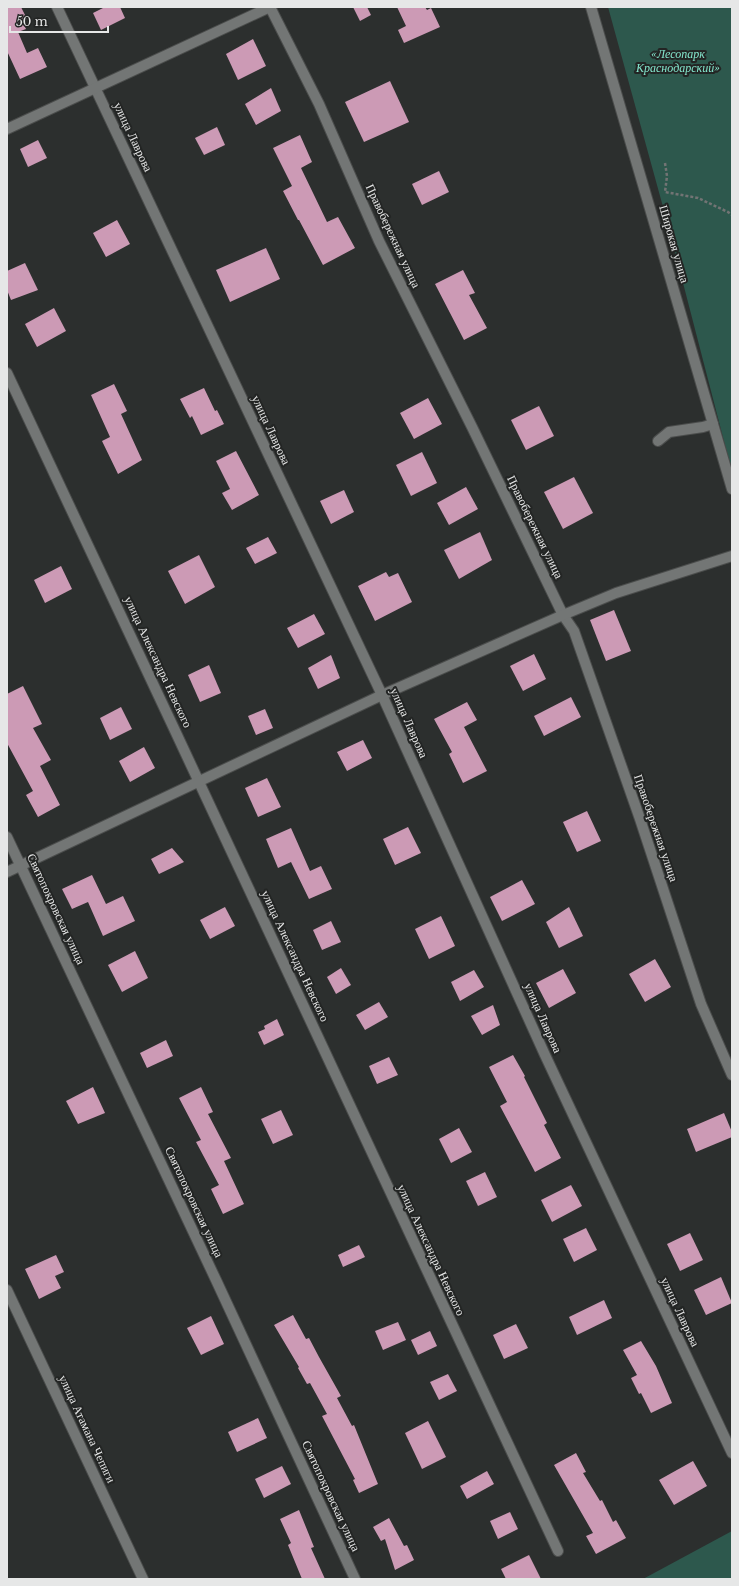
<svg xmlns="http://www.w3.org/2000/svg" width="739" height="1586" viewBox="0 0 739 1586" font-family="'Libre Baskerville',serif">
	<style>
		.green { fill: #2d584d }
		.building { fill: #cc9ab5 }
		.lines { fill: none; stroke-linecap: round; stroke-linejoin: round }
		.minor-casing { stroke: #4b4d4c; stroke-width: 12 }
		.path { stroke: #727474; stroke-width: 2.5; stroke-dasharray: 3 2; stroke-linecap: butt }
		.minor { stroke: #737675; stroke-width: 10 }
		.labels { text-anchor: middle; stroke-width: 4; stroke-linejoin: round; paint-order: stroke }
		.park-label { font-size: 12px; font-style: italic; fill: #83e5cc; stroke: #232524 }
		.street-label { font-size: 12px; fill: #e6e7e7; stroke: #232524 }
	</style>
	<rect width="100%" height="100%" fill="#2c2f2e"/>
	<g class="green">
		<path d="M608,7H732V472L668,225Z"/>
		<path d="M732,1531V1579H643Z"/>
	</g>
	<g class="building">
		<path d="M7,7H21L27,19L22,21L26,29L18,32L27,53L38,48L47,67L20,79L7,51Z"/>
		<path d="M105,7H120L125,18L101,30L93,13Z"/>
		<path d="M353,7H367L371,15L360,21Z"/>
		<path d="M397,7H425L427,10L431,8L440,27L404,43L398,30L406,26Z"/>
		<path d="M253,39L266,66L238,80L226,54Z"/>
		<path d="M390,81L409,122L364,142L345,102Z"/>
		<path d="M271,88L281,111L256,125L245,104Z"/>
		<path d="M217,127L225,145L204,155L195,138Z"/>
		<path d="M300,135L312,162L301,168L327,222L338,217L355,248L323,265L299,220H298L283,191L292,186L273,148Z"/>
		<path d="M38,140L47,158L28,167L20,149Z"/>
		<path d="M439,171L449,192L422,205L412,184Z"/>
		<path d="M117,220L130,244L106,257L93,233Z"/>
		<path d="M266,248L280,279L230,302L216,270Z"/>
		<path d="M25,263L38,290L11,300L7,290V271Z"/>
		<path d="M463,270L475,293L469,295L487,328L464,340L435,284Z"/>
		<path d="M54,308L66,331L37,347L25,324Z"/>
		<path d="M114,384L127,411L121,414L142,460L118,474L102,441L110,437L91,395Z"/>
		<path d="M204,388L215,411L217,410L224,424L201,435L192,416L190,418L180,399Z"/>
		<path d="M428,398L442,424L414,439L400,413Z"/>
		<path d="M539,406L554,436L526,450L511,420Z"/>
		<path d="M236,451L259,495L232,510L222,493L230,489L216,461Z"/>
		<path d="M422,452L437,483L411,496L396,465Z"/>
		<path d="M574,477L593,513L563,529L544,492Z"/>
		<path d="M466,487L478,509L449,525L437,503Z"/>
		<path d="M344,490L354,512L331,524L320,501Z"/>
		<path d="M480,532L492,560L459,579L444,550Z"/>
		<path d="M268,537L277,553L255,564L246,548Z"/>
		<path d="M199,555L215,587L185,604L168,571Z"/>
		<path d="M61,566L72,589L45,603L34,580Z"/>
		<path d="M386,572L389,577L398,573L412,602L375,621L358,586Z"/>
		<path d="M614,610L631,651L606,661L590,620Z"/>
		<path d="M314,614L325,634L298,648L287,628Z"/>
		<path d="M534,654L546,679L523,691L510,666Z"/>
		<path d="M331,655L340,678L318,689L308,668Z"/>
		<path d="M209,665L221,693L200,702L188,675Z"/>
		<path d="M23,686L42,724L33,728L51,760L40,766L60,805L38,817L26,795L33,791L7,743V694Z"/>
		<path d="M571,697L581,717L544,736L534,716Z"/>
		<path d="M467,702L477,720L464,727L487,771L463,783L449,754L452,752L434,719Z"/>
		<path d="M121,707L132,729L110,740L100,718Z"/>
		<path d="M265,709L273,728L256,735L248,716Z"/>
		<path d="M363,740L372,758L347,771L337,752Z"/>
		<path d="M144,747L155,768L130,782L119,761Z"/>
		<path d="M267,778L281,807L258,817L245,788Z"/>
		<path d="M587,811L601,841L577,852L563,822Z"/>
		<path d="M408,827L421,853L395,865L383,839Z"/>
		<path d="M291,828L310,871L321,866L332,889L309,899L291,862L278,868L266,839Z"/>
		<path d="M172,848L184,862L159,874L151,859Z"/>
		<path d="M92,875L106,904L123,896L135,921L103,936L88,902L72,909L62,889Z"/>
		<path d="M522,880L535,904L502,921L490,897Z"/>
		<path d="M225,907L235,926L210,939L200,920Z"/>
		<path d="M569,907L583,936L559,948L546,922Z"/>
		<path d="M441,916L455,946L429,959L415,929Z"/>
		<path d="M331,921L341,942L322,950L313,930Z"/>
		<path d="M135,951L148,978L122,992L108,965Z"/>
		<path d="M655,959L671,987L645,1002L629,974Z"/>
		<path d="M341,968L351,985L336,994L327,977Z"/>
		<path d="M563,969L576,993L549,1008L536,983Z"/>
		<path d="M474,970L484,987L460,1001L451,982Z"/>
		<path d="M379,1002L388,1017L365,1030L356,1015Z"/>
		<path d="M493,1005L500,1025L482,1035L471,1016Z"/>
		<path d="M277,1019L284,1035L264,1045L258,1032L265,1029L264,1026Z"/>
		<path d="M166,1040L173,1056L147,1068L140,1053Z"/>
		<path d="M513,1055L525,1076L524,1077L547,1123L544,1125L561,1158L535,1172L500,1106L507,1102L489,1067Z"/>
		<path d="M389,1057L398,1075L377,1084L369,1066Z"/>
		<path d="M93,1087L105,1113L78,1124L66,1101Z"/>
		<path d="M201,1087L213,1112L208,1114L231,1158L224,1161L244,1204L223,1214L211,1189L219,1185L196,1142L201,1140L179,1098Z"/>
		<path d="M281,1110L293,1135L273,1144L261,1119Z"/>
		<path d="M724,1113L732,1132V1137L696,1152L687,1129Z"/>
		<path d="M459,1128L472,1152L451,1163L439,1139Z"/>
		<path d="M485,1172L497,1197L478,1206L466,1181Z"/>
		<path d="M571,1185L582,1206L552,1222L541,1200Z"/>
		<path d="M586,1228L597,1250L574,1262L563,1239Z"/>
		<path d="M690,1233L703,1260L680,1271L667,1244Z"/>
		<path d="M359,1245L365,1257L343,1267L338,1255Z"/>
		<path d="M56,1255L64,1272L55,1276L61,1288L39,1299L25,1269Z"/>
		<path d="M721,1277L732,1303L706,1315L694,1290Z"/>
		<path d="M604,1300L612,1318L577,1335L569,1317Z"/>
		<path d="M293,1315L306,1339L309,1338L319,1357L341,1396L337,1398L352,1426L354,1425L378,1484L359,1493L353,1480L355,1479L322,1416L327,1414L310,1383L307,1384L298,1368L299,1367L274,1325Z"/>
		<path d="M211,1316L224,1344L201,1355L187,1328Z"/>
		<path d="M398,1322L406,1340L383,1350L375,1331Z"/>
		<path d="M516,1324L528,1348L504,1359L493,1335Z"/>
		<path d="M430,1331L437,1346L418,1355L411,1340Z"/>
		<path d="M641,1341L656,1366L672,1403L651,1413L641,1393L639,1394L631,1378L637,1375L623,1350Z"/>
		<path d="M448,1374L457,1391L439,1400L430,1382Z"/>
		<path d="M258,1418L267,1438L237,1452L228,1432Z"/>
		<path d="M428,1421L446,1457L422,1469L405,1433Z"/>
		<path d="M576,1453L586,1472L583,1473L600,1501L602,1500L613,1522L616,1520L626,1538L596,1554L586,1536L593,1533L554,1465Z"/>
		<path d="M693,1461L707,1486L674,1505L659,1480Z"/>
		<path d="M282,1466L291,1484L264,1498L255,1479Z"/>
		<path d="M487,1471L494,1484L467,1499L460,1486Z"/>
		<path d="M299,1510L314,1547L311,1548L325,1579H302L288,1545L291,1543L280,1519Z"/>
		<path d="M510,1512L518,1529L498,1539L490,1521Z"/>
		<path d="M389,1518L404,1546L407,1545L414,1560L395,1570L385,1539L381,1541L373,1527Z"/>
		<path d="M529,1555L541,1579H506L501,1569Z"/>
	</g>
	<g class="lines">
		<g class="minor-casing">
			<g id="minor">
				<path d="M57,7L382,695L545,1055L732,1453"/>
				<path d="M270,7L319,104L379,241L472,427L563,615L574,631L640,819L701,1004L732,1075"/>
				<path d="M591,7L732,489"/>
				<path d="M7,129L270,7"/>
				<path d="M7,373C192,765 374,1158 558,1551"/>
				<path d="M658,441L669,432L703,427L713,424"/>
				<path d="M7,837L216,1280L355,1579"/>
				<path d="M7,872L382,695L563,615L616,593L732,556"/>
				<path d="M7,1290L143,1579"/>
			</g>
		</g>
		<path class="path" d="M665,163L667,176L665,192L698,198L728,212L732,215"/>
		<use href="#minor" class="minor"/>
	</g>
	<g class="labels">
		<g class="park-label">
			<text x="678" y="58">«Лесопарк<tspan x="678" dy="14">Краснодарский»</tspan></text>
		</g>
		<g class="street-label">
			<text transform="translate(133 137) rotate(65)" y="4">улица Лаврова</text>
			<text transform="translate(393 236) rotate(65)" y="4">Правобережная улица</text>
			<text transform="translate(674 244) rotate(74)" y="4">Широкая улица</text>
			<text transform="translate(271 430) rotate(65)" y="4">улица Лаврова</text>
			<text transform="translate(535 527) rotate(64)" y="4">Правобережная улица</text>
			<text transform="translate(158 662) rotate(65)" y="4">улица Александра Невского</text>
			<text transform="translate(409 723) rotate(66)" y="4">улица Лаврова</text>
			<text transform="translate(656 828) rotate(71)" y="4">Правобережная улица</text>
			<text transform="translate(56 909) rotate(65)" y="4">Святопокровская улица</text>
			<text transform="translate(295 956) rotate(65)" y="4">улица Александра Невского</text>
			<text transform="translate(543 1018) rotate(66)" y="4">улица Лаврова</text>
			<text transform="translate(194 1202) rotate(65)" y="4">Святопокровская улица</text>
			<text transform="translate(431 1250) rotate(65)" y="4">улица Александра Невского</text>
			<text transform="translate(680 1312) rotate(65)" y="4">улица Лаврова</text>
			<text transform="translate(87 1429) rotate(65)" y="4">улица Атамана Чепиги</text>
			<text transform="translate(331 1496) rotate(65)" y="4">Святопокровская улица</text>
		</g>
	</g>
	<rect width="739" height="1586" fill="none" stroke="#e6e7e7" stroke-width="16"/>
	<path d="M10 26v6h98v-6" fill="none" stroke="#e6e7e7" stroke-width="2"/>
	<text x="16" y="26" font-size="12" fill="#e6e7e7" stroke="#232524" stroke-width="3" paint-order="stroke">50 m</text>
</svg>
